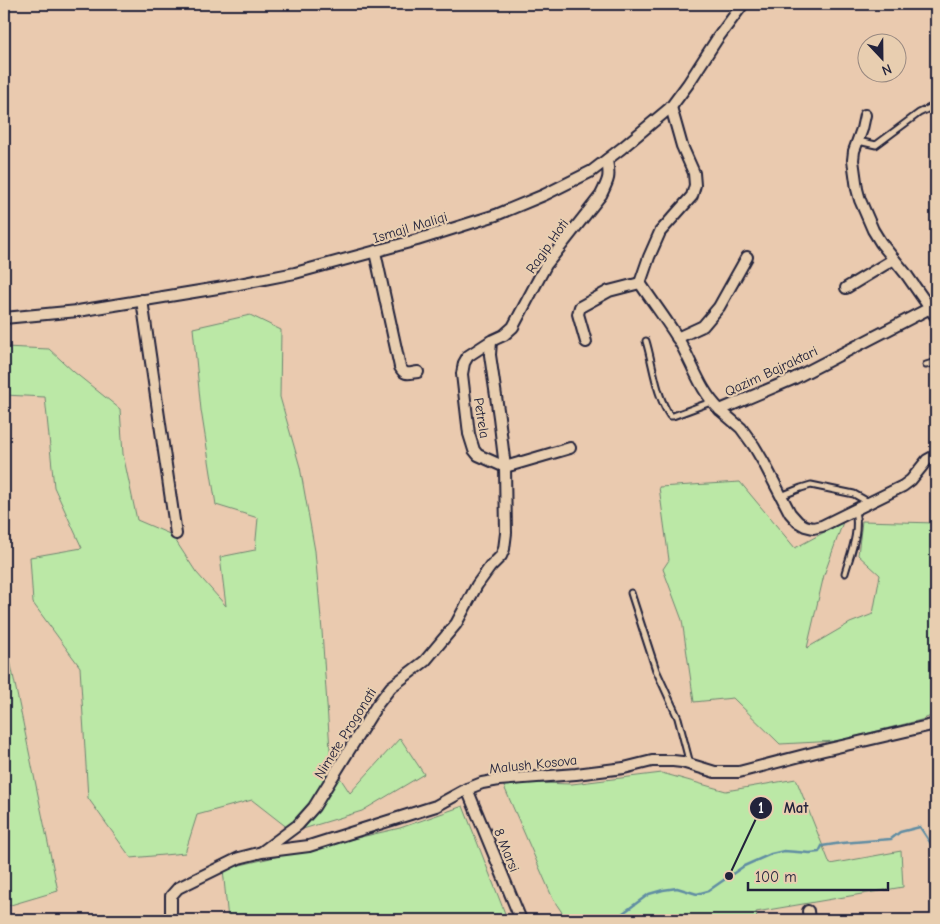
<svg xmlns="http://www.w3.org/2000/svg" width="940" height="924" viewBox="0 0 940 924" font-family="'Comic Neue',sans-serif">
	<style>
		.green { fill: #bbe8a6; stroke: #6e8570 }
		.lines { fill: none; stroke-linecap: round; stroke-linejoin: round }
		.stream { stroke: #608da3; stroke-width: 2.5 }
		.lane-casing { stroke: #22223b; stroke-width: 9 }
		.street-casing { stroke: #22223b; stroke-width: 14 }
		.lane { stroke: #e8ceb0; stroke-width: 5 }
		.street { stroke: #e8ceb0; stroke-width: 10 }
		.labels { text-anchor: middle; stroke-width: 4.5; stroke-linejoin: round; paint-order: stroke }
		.street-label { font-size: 14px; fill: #22223b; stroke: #e8ceb0 }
		.leader { fill: none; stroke: #22223b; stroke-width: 2 }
		.callout-dot { fill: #22223b; stroke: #e8ceb0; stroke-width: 2 }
		.mark-label { font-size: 15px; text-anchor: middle; font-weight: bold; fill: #fff }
		.callout-label { font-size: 15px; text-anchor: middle; font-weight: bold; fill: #22223b; stroke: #e8ceb0; stroke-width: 4.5; stroke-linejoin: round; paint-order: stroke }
	</style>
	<rect width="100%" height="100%" fill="#eacaaf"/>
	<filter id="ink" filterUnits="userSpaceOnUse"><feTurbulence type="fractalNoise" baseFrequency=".02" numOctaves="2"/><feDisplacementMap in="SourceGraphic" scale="10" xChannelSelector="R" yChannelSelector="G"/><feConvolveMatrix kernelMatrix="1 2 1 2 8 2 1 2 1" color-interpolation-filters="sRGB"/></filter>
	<g filter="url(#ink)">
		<g class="green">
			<path d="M250,315L281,330L280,397L300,467L315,551L322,631L331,764L350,793L400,738L424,774L362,811L293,832L252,800L197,815L185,853L131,858L88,798L80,667L33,603L30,557L82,548L54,487L45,397L4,395V347L49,349L74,372L120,409L123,454L137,520L172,535L196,572L226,606L220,557L255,550L258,518L216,505L201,410L193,328Z"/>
			<path d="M740,482L795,548L843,522L824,575L807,648L850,623L873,614L880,575L858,555L862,521L936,523V714L921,720L837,741L780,744L733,698L694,702L682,620L663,569L669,560L659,487Z"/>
			<path d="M4,624L6,641L58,891L4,907Z"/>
			<path d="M662,773L726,791L796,779L830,864L901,851L903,887L756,912L757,920H557L565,917L553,899L502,782L572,784Z"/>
			<path d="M463,806L506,916L496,920H228L223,869L400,828Z"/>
		</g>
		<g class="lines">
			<path class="stream" d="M527,917L587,915L606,919L619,916L649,894L663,890L677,888L697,894L708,891L744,866L771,854L784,851L810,853L819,852L822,846L842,843L891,839L900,832L920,827L932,845H936"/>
			<g class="lane-casing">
				<g id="lane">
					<path d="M858,141L876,145L919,113L936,105"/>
					<path d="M646,341C653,364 656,396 670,416H673L711,402"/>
					<path d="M926,365L936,362"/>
					<path d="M781,496L801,488L811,485L854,494L870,503"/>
					<path d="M845,573C851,552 860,532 855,511"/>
					<path d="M631,593L656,670L678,718L690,764"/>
				</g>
			</g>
			<g class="street-casing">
				<g id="street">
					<path d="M671,107L682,146L694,173L695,185L692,196L660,232L649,257L640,283C652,301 665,318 677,337C692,361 699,390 720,410L793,379L930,308"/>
					<path d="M865,115L862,129L854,151L853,160L857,189L860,200L873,230L881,243L906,274L936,317"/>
					<path d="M375,252L400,367C405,376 409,373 418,372"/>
					<path d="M846,288L894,259"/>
					<path d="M142,300L176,534"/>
					<path d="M4,318L78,311L224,287L295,273L417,240L496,215L544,195L592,171L622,148L671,107L688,84L717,39L743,4"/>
					<path d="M677,338L703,326L719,307L747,257"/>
					<path d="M586,342L578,314L580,307L609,291L640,283"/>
					<path d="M720,410L741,428L754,446L764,463L790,513L798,522L805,526L813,528L822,526L903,486L911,480L927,460L936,455"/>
					<path d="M570,448L505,467L478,455L474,450L469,434L462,374L464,363L468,356L491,341L504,335L513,327L546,265L601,195C609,179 610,177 607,160"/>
					<path d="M467,789L521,920"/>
					<path d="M263,851L298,825L314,807L377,705L391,687L425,661L456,624L477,585L490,567L501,556L504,549L506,533L505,467L499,417L490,355L491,341"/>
					<path d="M808,911L809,920"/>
					<path d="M171,920V896L178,888L239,858L262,852L309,846L436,806L467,789L482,783L499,780L576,774L624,768L652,761H673L682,762L715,772H739L816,752L936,724"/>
				</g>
			</g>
			<use href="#lane" class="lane"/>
			<use href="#street" class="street"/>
		</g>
	</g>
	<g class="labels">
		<g class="street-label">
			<text transform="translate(410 227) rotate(-17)" y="5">Ismajl Maliqi</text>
			<text transform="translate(547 246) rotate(-55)" y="5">Ragip Hoti</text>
			<text transform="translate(771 371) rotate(-25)" y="5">Qazim Bajraktari</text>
			<text transform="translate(482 418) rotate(81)" y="5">Petrela</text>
			<text transform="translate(345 733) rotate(-58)" y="5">Nimete Progonati</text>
			<text transform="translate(533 764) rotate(-6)" y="5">Malush Kosova</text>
			<text transform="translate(507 850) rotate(68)" y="5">8 Marsi</text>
		</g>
	</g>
	<path class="leader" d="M729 876L761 808"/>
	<g class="callout-dot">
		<circle cx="729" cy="876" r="5"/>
		<circle cx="761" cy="808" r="12"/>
	</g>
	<g class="mark-label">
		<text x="761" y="813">1</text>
	</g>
	<g class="callout-label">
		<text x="796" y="813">Mat</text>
	</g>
	<rect width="940" height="924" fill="none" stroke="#e8ceb0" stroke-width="20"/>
	<rect x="10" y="10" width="920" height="904" fill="none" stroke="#22223b" stroke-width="2" filter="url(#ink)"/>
	<g transform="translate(882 58) rotate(158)"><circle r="24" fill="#e8ceb0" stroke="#998981"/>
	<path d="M0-4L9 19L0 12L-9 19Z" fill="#22223b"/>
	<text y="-8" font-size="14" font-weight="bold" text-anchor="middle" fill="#22223b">N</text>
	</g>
	<path d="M748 882v8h140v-8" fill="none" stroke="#22223b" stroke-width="2.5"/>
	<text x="755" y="882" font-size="15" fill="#22223b" stroke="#e8ceb0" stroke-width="4" paint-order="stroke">100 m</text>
</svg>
